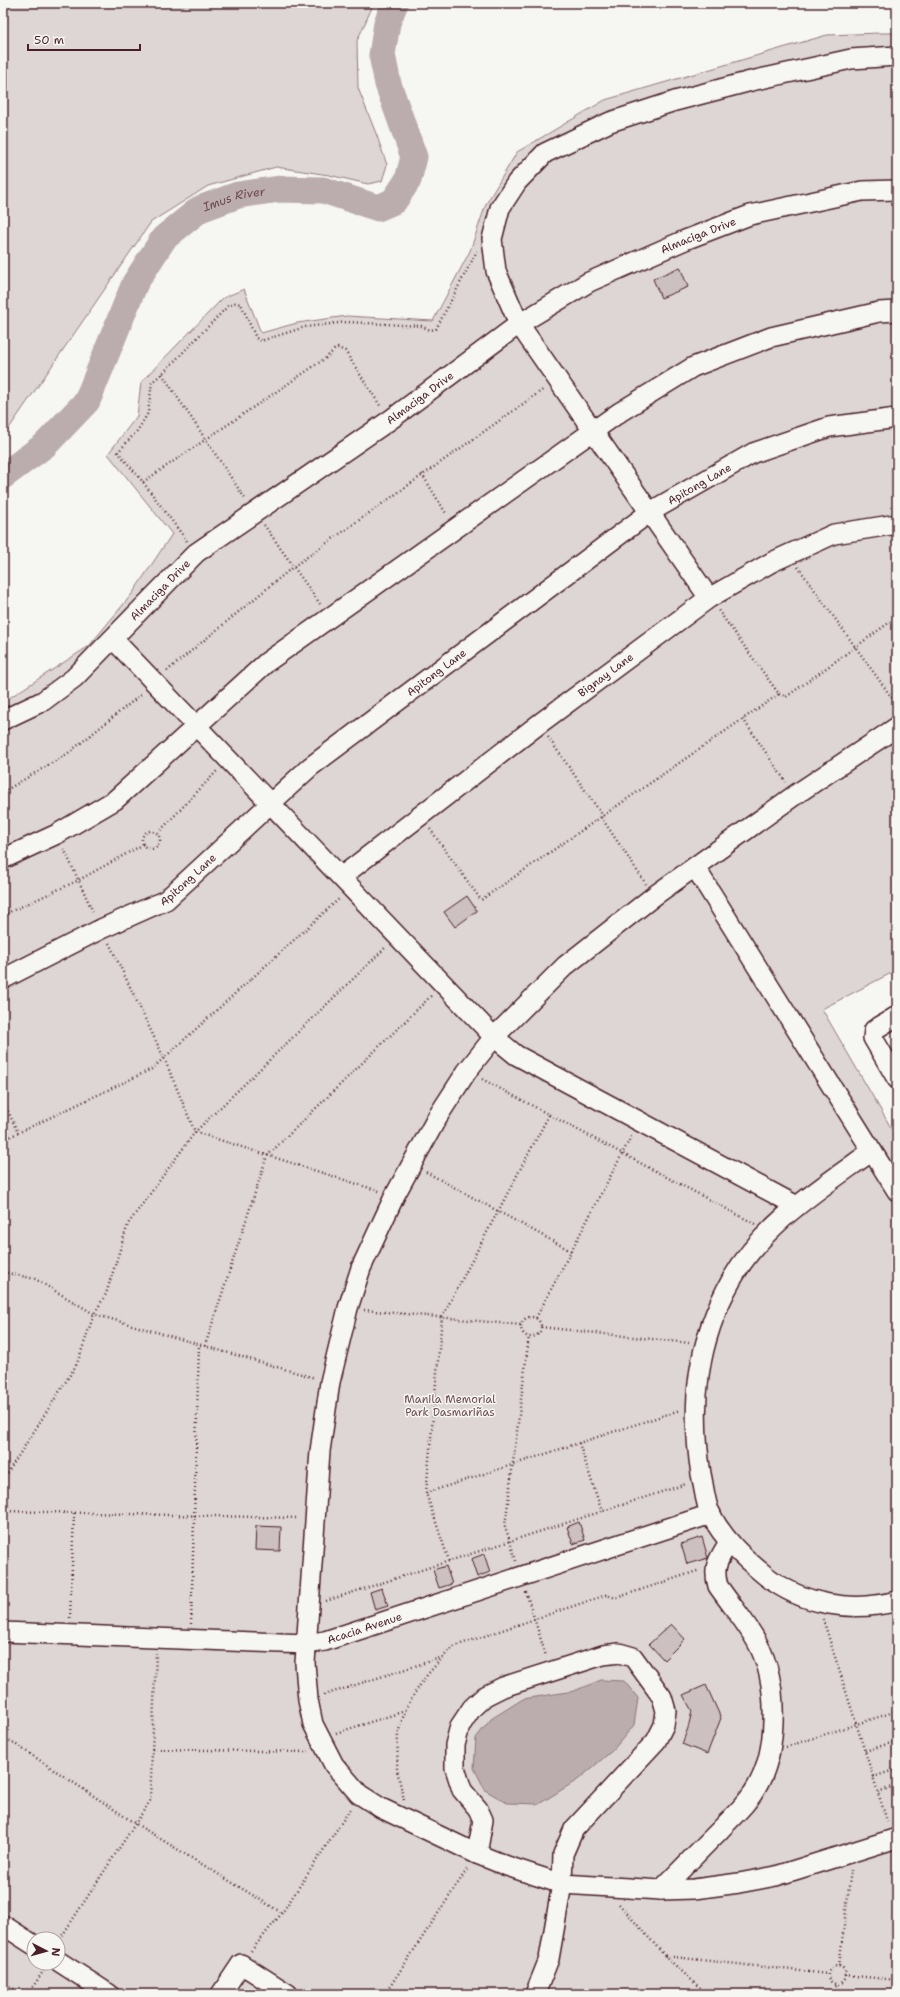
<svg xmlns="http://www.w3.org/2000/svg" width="900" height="1997" viewBox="0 0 900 1997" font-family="'Shantell Sans',sans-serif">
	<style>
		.green { fill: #ddd6d5; stroke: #947a80; fill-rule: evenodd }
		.water { fill: #bbadae; stroke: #8e747a }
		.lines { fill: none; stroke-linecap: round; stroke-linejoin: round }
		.river { stroke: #bbadae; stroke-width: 27 }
		.building { fill: #ccc1c0; stroke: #4a1f2b }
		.minor-casing { stroke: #4a1f2b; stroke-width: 22 }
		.path { stroke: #4a1f2b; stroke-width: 2.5; stroke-dasharray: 1 3; stroke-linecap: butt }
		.minor { stroke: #f6f6f2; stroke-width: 19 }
		.labels { text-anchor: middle; stroke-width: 3; stroke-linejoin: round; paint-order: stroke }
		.street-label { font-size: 11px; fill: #4a1f2b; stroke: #f6f6f2 }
		.park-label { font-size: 11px; fill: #6f4d56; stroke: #f6f6f2 }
		.water-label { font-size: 12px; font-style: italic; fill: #6c4a52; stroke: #f6f6f2 }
	</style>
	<rect width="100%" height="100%" fill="#f6f6f2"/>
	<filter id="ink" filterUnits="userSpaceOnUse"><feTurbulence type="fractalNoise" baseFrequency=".025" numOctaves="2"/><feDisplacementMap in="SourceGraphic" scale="8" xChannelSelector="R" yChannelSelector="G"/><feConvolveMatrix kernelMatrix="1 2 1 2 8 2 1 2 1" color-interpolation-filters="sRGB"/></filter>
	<g filter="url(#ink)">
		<g class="green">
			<path d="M3,3H374L357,41L358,88L377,136L387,165L382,181L368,184L329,175L276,167L208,186L151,222L3,437Z"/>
			<path d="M880,33H897V970L822,1009L897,1138V1994H3V702L89,646L132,594L172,534L108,454L137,416L141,382L223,298L244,289L261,333L297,323L347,316L433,321L470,251L486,204L517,152L605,100L827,35ZM34,1939H58V1963H34Z"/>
		</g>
		<path class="water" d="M601,1680L624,1681L638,1698L634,1725L613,1750L579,1779L539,1804L507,1803L485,1790L474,1768L476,1738L491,1719L523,1699L574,1691Z"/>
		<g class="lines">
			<path class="river" id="s1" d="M3,476L45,445L87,401L135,283L164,238L200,209L238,195L280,189L323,190L378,208L394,201L408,180L414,157L388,84L382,55L387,23L395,3"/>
		</g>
		<g class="building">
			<path d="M680,267L688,287L661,298L653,279Z"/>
			<path d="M467,896L477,911L455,927L444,912Z"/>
			<path d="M579,1522L585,1540L573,1544L567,1527Z"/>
			<path d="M256,1526L281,1527L280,1551L255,1550Z"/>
			<path d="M702,1537L708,1558L687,1564L681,1544Z"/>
			<path d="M484,1554L490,1572L477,1577L471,1559Z"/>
			<path d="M446,1566L452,1584L439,1588L433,1570Z"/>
			<path d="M382,1588L388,1606L375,1610L370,1592Z"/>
			<path d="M671,1624L685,1639L664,1660L649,1644Z"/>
			<path d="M706,1685L721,1718L707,1754L682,1744L688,1728L692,1711L683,1695Z"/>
		</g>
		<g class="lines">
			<g class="minor-casing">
				<g id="minor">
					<path d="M709,598L519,324L496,271L492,239L500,208L517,182L545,153L610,122L675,101L751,81L851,59L897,56"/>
					<path d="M113,639L494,1037L516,1055L797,1206"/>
					<path id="s2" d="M3,720L43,701L74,678L196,553L390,420L519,324L589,282L685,240L750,215L862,191L897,190"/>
					<path d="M897,727L795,795L654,896L565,966L494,1037L467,1071L438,1116L395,1195L361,1268L348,1308L330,1382L320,1451L305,1663L308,1700L313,1724L334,1765L359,1794L381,1808L477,1854L507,1866L562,1884L661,1890L694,1889L739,1883L776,1876L897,1838"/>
					<path d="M3,859L57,834L115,800L267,662L620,412L693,367L771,337L879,312L897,311"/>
					<path d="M695,867L897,1191"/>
					<path id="s3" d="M341,877L539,724L709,598L772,562L834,534L897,524"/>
					<path id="s4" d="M3,979L101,929L166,900L310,767L650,512L753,453L829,427L897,418"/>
					<path d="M897,1016L874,1030L873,1038L897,1079"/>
					<path d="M872,1151C821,1188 764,1223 732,1279C697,1341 690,1404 701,1474C704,1486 705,1504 711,1515C724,1540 745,1559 766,1576C803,1605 852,1613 897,1601"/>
					<path id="s5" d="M3,1632L306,1644L325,1641L711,1514"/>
					<path d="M477,1854L483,1820L478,1809L462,1790L455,1768V1745L460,1726L472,1708L485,1696L503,1687L603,1655L619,1653L633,1657L662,1697L666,1711L664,1725L656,1741L574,1829L563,1854L562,1884L549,1959L535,1994"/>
					<path d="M661,1890C680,1871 699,1851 719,1831C730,1819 744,1807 753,1793C779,1755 779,1684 758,1644C747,1623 731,1605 718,1586C712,1566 719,1559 729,1542"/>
					<path d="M3,1925L34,1945"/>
					<path d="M58,1961L109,1994"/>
					<path d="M221,1994L241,1964L288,1994"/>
				</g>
			</g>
			<g class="path">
				<path d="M162,374L246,500"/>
				<path d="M422,474L447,515"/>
				<path d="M143,482L326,358L334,350L338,348L345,351L381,407"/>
				<path d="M264,525L320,604"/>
				<path d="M187,541L143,482L118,452L138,430L148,413L152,382L162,374L228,306L235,303L241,304L256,338L261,341L305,327L347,322L421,326L430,330L436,329L477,251"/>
				<path d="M798,567L897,705"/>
				<path d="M167,671L293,567L544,389"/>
				<path d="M779,694L786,697L897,617"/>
				<path d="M743,719L786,782"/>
				<path d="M548,737L603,816"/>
				<path d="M3,792L67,754L143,693"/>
				<path d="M601,817L646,884"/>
				<path d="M430,829L481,900L779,694L718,610"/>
				<circle cx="151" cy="840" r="9"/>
				<path d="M158,833L217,771"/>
				<path d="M64,849L94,914"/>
				<path d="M3,915L79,880L144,844"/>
				<path d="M109,943L164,1058L195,1132L379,1191"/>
				<path d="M482,1079L755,1224"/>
				<path d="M3,1100L18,1133"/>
				<path d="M3,1140L152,1069L339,899"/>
				<path d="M426,1172L571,1251"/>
				<path d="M3,1272L35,1279L94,1314L315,1378"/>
				<path d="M364,1310L521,1325"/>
				<circle cx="531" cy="1327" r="10"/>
				<path d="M536,1318L632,1135"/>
				<path d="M541,1327L689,1343"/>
				<path d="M205,1346L267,1156L432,995"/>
				<path d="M579,1443L602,1512"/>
				<path d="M3,1480L77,1364L94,1314L106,1294L128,1224L195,1132L386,947"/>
				<path d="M426,1493L680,1410"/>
				<path d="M3,1511L298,1518"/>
				<path d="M449,1561L426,1493L442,1317L549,1115"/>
				<path d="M516,1561L505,1526L529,1336"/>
				<path d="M526,1592L546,1656"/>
				<path d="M326,1601L686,1484"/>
				<path d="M70,1618L74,1513"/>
				<path d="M823,1619L888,1824"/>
				<path d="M191,1624L199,1345"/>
				<path d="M324,1695L443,1657"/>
				<path d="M336,1733L405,1711"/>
				<path d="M3,1736L136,1824L282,1913"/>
				<path d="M786,1747L897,1711"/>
				<path d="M152,1749L307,1752L309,1750"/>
				<path d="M865,1751L897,1741"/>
				<path d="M873,1777L897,1769"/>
				<path d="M878,1792L897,1785"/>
				<path d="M404,1800L397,1770L398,1733L405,1711L414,1694L427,1675L443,1657L455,1646L606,1595L616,1598L700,1570"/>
				<path d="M619,1904L665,1956L707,1994"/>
				<path d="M58,1942L150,1801L156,1653"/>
				<path d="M251,1951L282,1913L351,1808"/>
				<path d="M665,1956L828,1974"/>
				<path d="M839,1966L851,1870"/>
				<circle cx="837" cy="1975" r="9"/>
				<path d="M845,1975L897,1980"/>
				<path d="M3,1982L22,1994"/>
				<path d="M28,1994L44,1970"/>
				<path d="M385,1994L468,1868"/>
				<path d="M835,1994L836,1983"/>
			</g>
			<use href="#minor" class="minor"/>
		</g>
	</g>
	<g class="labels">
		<g class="street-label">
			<text dy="4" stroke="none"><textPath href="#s2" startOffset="854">Almaciga Drive</textPath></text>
			<text dy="4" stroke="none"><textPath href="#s2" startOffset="530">Almaciga Drive</textPath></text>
			<text dy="4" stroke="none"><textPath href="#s4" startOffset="859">Apitong Lane</textPath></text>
			<text dy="4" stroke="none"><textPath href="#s2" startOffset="206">Almaciga Drive</textPath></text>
			<text dy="4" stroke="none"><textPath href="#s4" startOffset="535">Apitong Lane</textPath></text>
			<text dy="4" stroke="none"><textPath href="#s3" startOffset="333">Bignay Lane</textPath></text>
			<text dy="4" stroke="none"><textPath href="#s4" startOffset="211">Apitong Lane</textPath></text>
			<text dy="4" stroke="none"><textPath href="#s5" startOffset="364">Acacia Avenue</textPath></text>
		</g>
		<g class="park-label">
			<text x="450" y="1403">Manila Memorial<tspan x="450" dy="13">Park Dasmariñas</tspan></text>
		</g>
		<g class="water-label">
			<text dy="4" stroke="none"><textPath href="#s1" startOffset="376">Imus River</textPath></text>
		</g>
	</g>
	<rect width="900" height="1997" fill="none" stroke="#f6f6f2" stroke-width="16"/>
	<rect x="8" y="8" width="884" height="1981" fill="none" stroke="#4a1f2b" stroke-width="1.5" filter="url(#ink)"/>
	<g transform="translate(46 1951) rotate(96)"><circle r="19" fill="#f6f6f2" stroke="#b1a0a2"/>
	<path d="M0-3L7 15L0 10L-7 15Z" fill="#4a1f2b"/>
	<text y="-6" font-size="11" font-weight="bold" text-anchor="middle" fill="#4a1f2b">N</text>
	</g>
	<path d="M28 44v6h112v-6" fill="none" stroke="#4a1f2b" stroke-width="2"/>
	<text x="34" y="44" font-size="12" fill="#4a1f2b" stroke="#f6f6f2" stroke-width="3" paint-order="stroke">50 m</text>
</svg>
